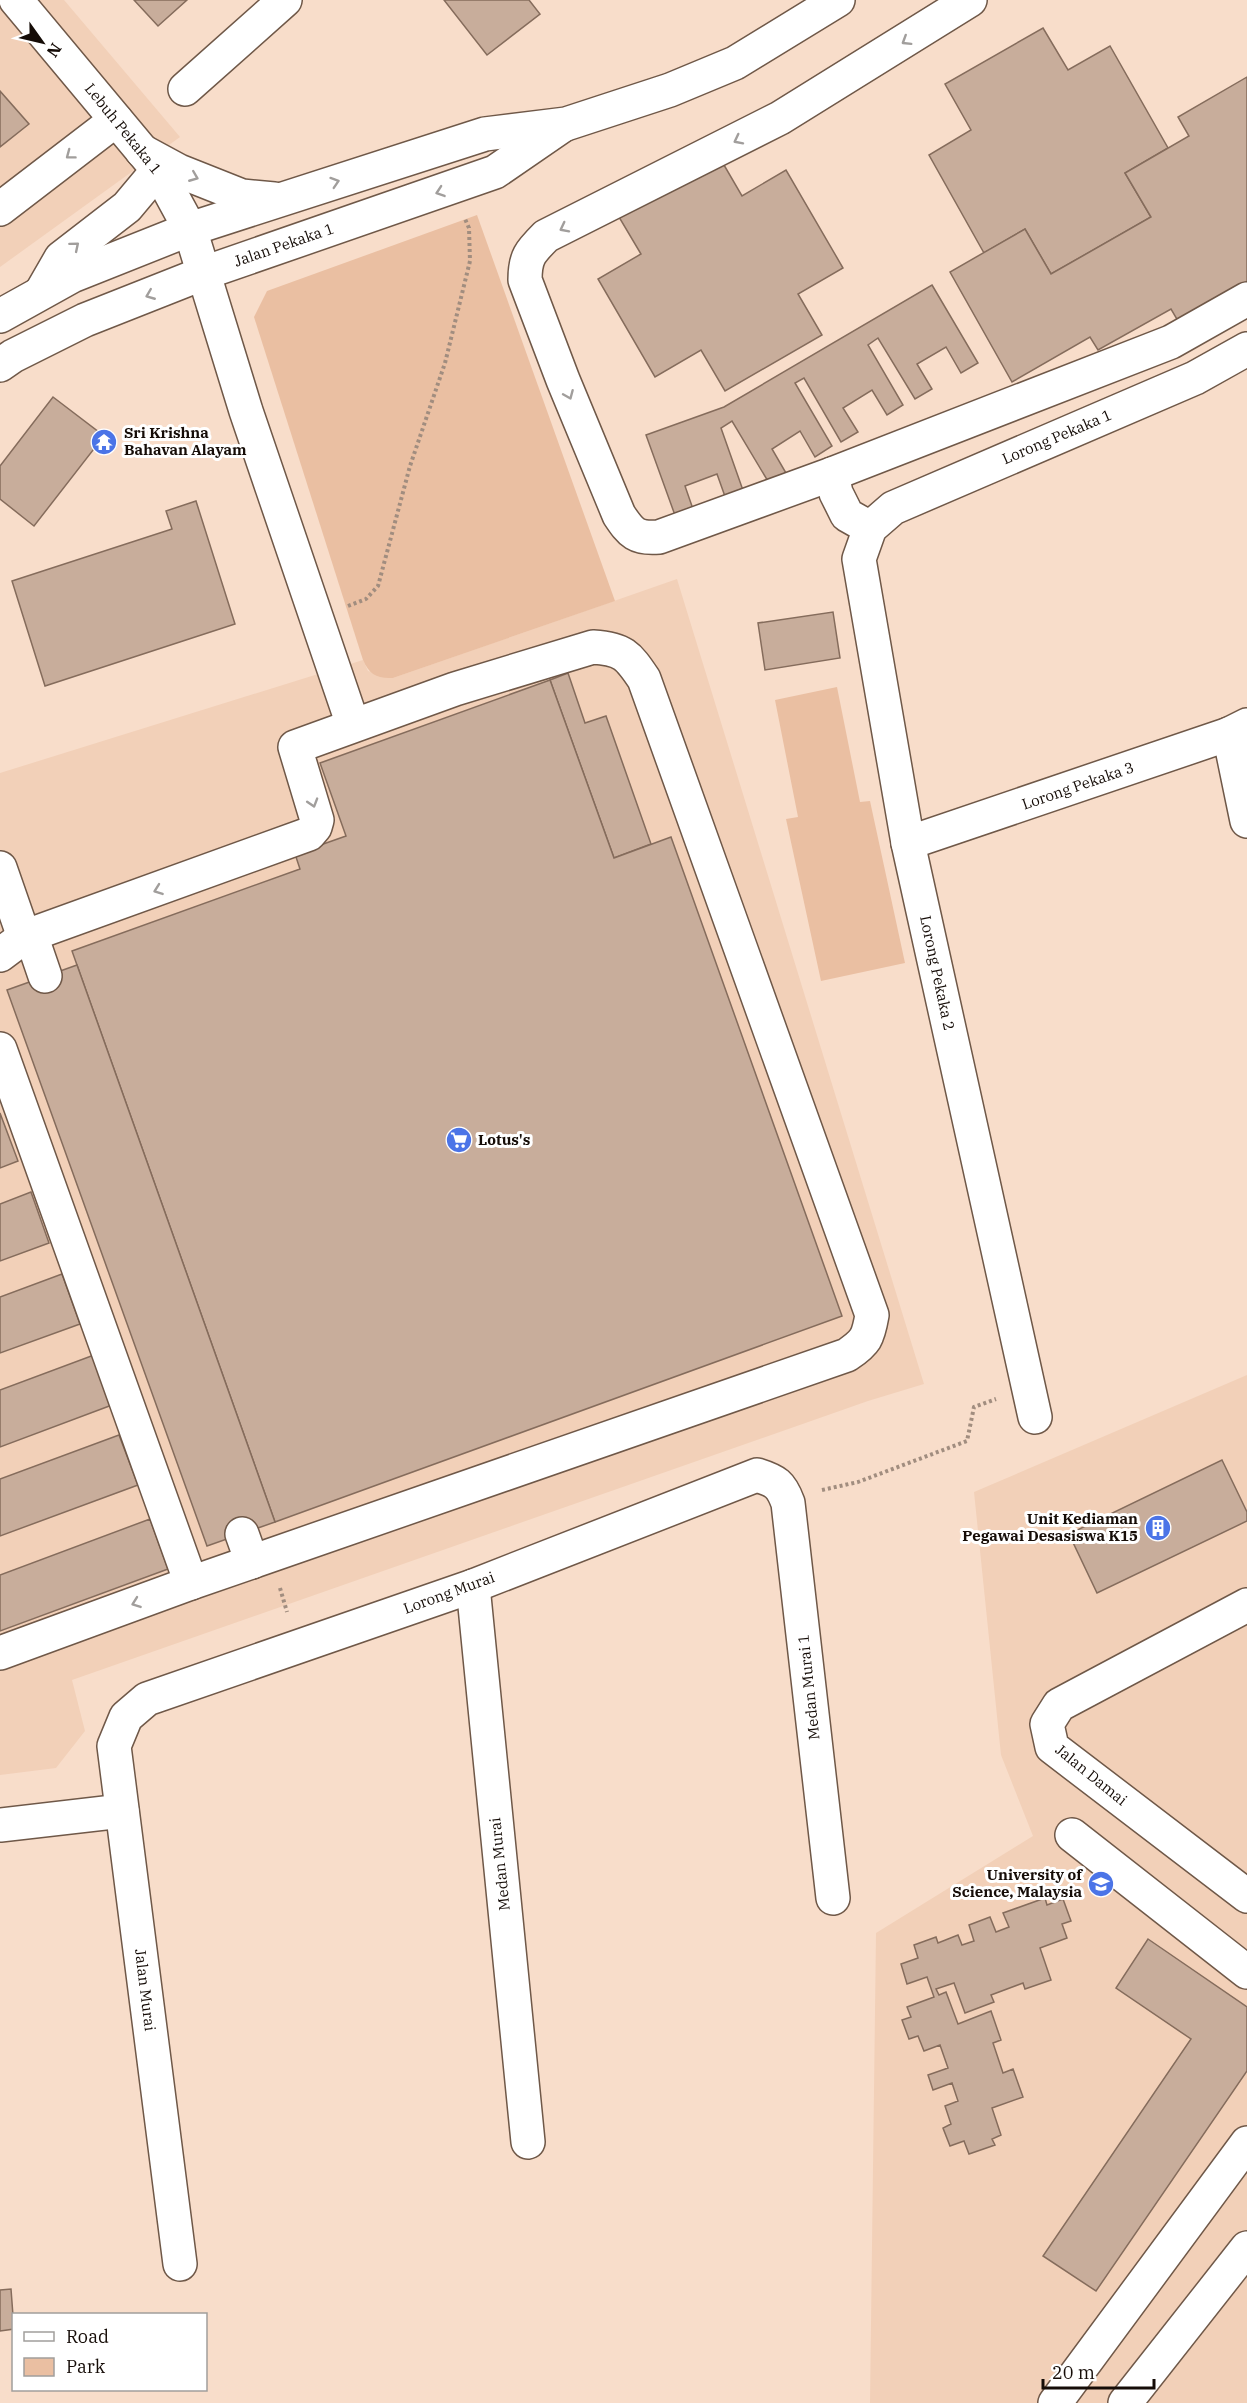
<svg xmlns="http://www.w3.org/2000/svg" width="1247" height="2403" viewBox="0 0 1247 2403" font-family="'IBM Plex Serif',serif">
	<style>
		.built { fill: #f2d0b8 }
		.green { fill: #eabfa2 }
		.building { fill: #c8ad9b; stroke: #856c5c; stroke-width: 1.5 }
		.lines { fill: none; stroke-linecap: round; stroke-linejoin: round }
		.minor-casing { stroke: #6f5848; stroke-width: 36 }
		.major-casing { stroke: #6f5848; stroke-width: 36 }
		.path { stroke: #a18d7f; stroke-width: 4; stroke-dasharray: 3 3; stroke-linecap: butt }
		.minor { stroke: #fff; stroke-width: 33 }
		.major { stroke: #fff; stroke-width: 33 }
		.oneway { stroke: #a19e9c }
		.labels { text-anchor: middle; stroke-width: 6; stroke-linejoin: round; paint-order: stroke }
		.street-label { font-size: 15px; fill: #150c07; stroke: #fff }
		.poi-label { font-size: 15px; font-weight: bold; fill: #150c07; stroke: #fff; text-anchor: start }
	</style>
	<rect width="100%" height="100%" fill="#f8ddca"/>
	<g class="built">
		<path d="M0,0H64L180,137L0,267Z"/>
		<path d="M677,579L924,1384L868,1401L72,1680L85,1731L56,1768L0,1775V773L363,660L368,671L393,678Z"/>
		<path d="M1247,1375V2403H870L876,1933L1033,1836L1001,1755L974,1492Z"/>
	</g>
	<g class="green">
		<path d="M477,215L615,601L393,678C377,679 369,674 363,660L254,317L267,291Z"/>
		<path d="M837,687L860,802L870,801L905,963L821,981L786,819L798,817L775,700Z"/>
	</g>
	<g class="building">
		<path d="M134,0H187L158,26Z"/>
		<path d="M444,0H529L540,14L487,55Z"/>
		<path d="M1043,28L1068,70L1110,46L1168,148L1125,173L1151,217L1051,274L1025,229L984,253L929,155L971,130L945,84Z"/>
		<path d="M1247,77V282L1178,321L1171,309L1098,350L1090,337L1012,382L950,272L1025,229L1051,274L1151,217L1125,173L1189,136L1178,117Z"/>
		<path d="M0,91L29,124L0,147Z"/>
		<path d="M717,153L742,196L786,170L843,268L798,294L822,335L725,391L701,350L655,377L598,279L641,254L616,212Z"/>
		<path d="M932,285L978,363L961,373L946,347L917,364L932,389L915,399L878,338L868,345L903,405L887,415L872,390L843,408L858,432L841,442L804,378L795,383L832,446L815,457L800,431L772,449L786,473L769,483L732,421L721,428L745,496L727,502L717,474L685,486L694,512L676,518L646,435L724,407Z"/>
		<path d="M53,397L104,436L34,526L0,499V466Z"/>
		<path d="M196,501L235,624L45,686L12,581L172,529L166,511Z"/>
		<path d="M833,612L840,658L765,670L758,623Z"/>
		<path d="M568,673L585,723L606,716L651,844L614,858L550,680Z"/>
		<path d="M550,680L614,858L671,837L842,1316L275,1522L72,951L300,869L295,854L346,836L320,763Z"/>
		<path d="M77,965L275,1522L207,1546L7,990Z"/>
		<path d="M0,1113L18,1161L0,1168Z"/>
		<path d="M31,1192L49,1243L0,1261V1204Z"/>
		<path d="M62,1274L80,1324L0,1353V1297Z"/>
		<path d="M94,1355L112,1405L0,1447V1390Z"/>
		<path d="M119,1435L138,1485L0,1536V1479Z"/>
		<path d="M1222,1460L1247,1512V1521L1097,1593L1069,1534Z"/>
		<path d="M150,1519L168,1569L0,1631V1575Z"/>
		<path d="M1045,1898L1047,1905L1063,1899L1071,1921L1062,1924L1067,1938L1040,1948L1051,1980L1025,1989L1023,1983L991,1995L994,2002L965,2013L954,1983L936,1989L939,1995L946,1992L958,2024L991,2011L1001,2040L993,2043L1003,2073L1013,2069L1023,2097L992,2108L1001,2135L992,2139L995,2145L969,2154L964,2141L950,2146L943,2128L951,2124L945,2106L958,2101L952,2083L933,2090L928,2075L948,2068L940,2045L924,2051L918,2036L909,2039L902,2020L911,2017L907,2007L934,1997L927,1977L907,1984L901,1964L918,1958L914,1945L936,1937L938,1943L958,1935L962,1945L974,1941L969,1925L990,1917L996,1932L1009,1927L1003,1913Z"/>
		<path d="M1148,1939L1247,2007V2071L1096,2291L1043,2256L1191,2039L1116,1988Z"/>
		<path d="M11,2289L14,2329L0,2331V2290Z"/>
	</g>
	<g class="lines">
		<g class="minor-casing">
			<g id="minor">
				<path d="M16,0L158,170L190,229L246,411L353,725"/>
				<path d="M970,0L780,118L546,236C530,252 525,257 525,280L563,380L619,515C631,533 636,539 659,537L832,474L1171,342L1247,299"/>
				<path d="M185,89L285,0"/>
				<path d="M0,209L116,120"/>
				<path d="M832,474L836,493L847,515L870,528"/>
				<path d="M1229,734L1247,821"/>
				<path d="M908,843L1229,734L1247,725"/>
				<path d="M0,868L24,937"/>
				<path d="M31,935L45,976"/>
				<path d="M0,955L24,937L309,834L315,827L317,820L295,747L455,689L593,647C623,649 628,655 644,679L872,1315C868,1338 866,1342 847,1355L191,1583L0,1653"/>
				<path d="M0,1049L191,1583"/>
				<path d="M1035,1417L908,843L859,559L870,528L893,508L1195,378L1247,349"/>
				<path d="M242,1534L252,1562"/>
				<path d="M473,1586L528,2142"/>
				<path d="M1247,1605L1059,1705L1047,1724L1052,1747L1247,1896"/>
				<path d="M0,1825L122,1811"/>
				<path d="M1072,1835L1247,1972"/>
				<path d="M180,2264L114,1746L126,1717L147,1699L473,1586L757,1475C776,1481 781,1484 788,1503L833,1898"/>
				<path d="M1055,2403L1247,2143"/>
				<path d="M1125,2403L1247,2248"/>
			</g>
		</g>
		<g class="major-casing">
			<g id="major">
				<path d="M142,151L179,171L242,196L274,199"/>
				<path d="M42,291L61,258L127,207L158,170"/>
				<path d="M0,316L72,276L190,229L485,134L566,124L670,90L735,63L838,0"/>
				<path d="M0,365L13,356L85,320L204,273L495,172L562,126"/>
			</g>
		</g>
		<g class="path">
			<path d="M348,606L366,599L378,586L410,466L445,363L470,261L469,228L465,219"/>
			<path d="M822,1490L858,1482L967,1441L974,1407L996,1399"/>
			<path d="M280,1588L287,1612"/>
		</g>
		<use href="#minor" class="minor"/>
		<use href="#major" class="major"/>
	</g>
	<defs><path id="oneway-chevron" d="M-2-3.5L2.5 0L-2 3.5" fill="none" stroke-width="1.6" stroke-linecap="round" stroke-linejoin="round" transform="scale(1.5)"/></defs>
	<g class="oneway">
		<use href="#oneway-chevron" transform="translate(906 41) rotate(148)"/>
		<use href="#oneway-chevron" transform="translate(738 140) rotate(153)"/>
		<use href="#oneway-chevron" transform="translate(70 155) rotate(143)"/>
		<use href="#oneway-chevron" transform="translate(194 177) rotate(22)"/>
		<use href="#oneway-chevron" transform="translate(335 182) rotate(-18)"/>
		<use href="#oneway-chevron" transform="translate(440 192) rotate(161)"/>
		<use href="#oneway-chevron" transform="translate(564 228) rotate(153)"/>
		<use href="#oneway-chevron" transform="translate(75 246) rotate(-40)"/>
		<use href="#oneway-chevron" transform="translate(150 295) rotate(158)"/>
		<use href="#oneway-chevron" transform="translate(569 395) rotate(67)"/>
		<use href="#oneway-chevron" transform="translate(313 803) rotate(73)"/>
		<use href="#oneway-chevron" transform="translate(158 890) rotate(160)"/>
		<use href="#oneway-chevron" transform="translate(136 1603) rotate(160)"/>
	</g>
	<defs>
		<g id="temple-disc" transform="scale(1.35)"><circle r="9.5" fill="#4b74e7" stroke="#fff"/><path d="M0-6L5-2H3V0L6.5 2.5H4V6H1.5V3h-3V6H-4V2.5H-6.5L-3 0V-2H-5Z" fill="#fff"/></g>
		<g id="supermarket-disc" transform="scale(1.35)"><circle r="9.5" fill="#4b74e7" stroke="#fff"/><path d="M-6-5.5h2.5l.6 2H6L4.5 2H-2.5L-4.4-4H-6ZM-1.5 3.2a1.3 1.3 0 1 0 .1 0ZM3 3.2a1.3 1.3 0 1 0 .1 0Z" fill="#fff"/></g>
		<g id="building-disc" transform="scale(1.35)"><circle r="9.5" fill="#4b74e7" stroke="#fff"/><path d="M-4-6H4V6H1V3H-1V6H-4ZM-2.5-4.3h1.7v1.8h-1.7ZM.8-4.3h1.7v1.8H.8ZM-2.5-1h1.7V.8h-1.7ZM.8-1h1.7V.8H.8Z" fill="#fff"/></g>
		<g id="university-disc" transform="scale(1.35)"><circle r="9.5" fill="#4b74e7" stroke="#fff"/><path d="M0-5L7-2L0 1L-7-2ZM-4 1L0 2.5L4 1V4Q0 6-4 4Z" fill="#fff"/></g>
	</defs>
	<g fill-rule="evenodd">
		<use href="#temple-disc" x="104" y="442"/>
		<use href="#supermarket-disc" x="459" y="1140"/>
		<use href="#building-disc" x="1158" y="1528"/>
		<use href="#university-disc" x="1101" y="1884"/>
	</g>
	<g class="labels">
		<g class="street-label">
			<text transform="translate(123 129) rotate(51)" y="5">Lebuh Pekaka 1</text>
			<text transform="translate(284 245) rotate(-19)" y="5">Jalan Pekaka 1</text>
			<text transform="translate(1057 437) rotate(-23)" y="5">Lorong Pekaka 1</text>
			<text transform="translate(1078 786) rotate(-19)" y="5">Lorong Pekaka 3</text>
			<text transform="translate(937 973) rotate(78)" y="5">Lorong Pekaka 2</text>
			<text transform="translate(449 1593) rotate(-20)" y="5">Lorong Murai</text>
			<text transform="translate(809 1687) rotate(-96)" y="5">Medan Murai 1</text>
			<text transform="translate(1091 1775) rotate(39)" y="5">Jalan Damai</text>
			<text transform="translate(500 1864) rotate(-96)" y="5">Medan Murai</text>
			<text transform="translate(145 1990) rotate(83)" y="5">Jalan Murai</text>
		</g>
		<g class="poi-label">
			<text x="124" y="438">Sri Krishna<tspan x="124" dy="17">Bahavan Alayam</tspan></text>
			<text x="478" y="1145">Lotus's</text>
			<text x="1138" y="1524" text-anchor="end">Unit Kediaman<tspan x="1138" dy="17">Pegawai Desasiswa K15</tspan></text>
			<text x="1082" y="1880" text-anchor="end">University of<tspan x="1082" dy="17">Science, Malaysia</tspan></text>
		</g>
	</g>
	<rect x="12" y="2313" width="195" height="78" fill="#ffffff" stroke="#a19e9c" stroke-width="1.5"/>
	<rect x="24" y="2332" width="30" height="9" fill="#ffffff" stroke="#a19e9c" stroke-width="1.5"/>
	<text x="66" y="2343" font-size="18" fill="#150c07">Road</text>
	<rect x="24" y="2358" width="30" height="18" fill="#eabfa2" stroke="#a19e9c" stroke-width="1.5"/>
	<text x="66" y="2373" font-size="18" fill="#150c07">Park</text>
	<g transform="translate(42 42) rotate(124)" stroke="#ffffff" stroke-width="4.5" paint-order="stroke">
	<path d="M0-4.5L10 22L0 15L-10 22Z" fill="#150c07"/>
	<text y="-9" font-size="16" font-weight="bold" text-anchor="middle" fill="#150c07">N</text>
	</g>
	<path d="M1043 2379v9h111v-9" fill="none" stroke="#150c07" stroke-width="3"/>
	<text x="1052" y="2379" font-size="18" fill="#150c07" stroke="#ffffff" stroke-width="4.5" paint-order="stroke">20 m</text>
</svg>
